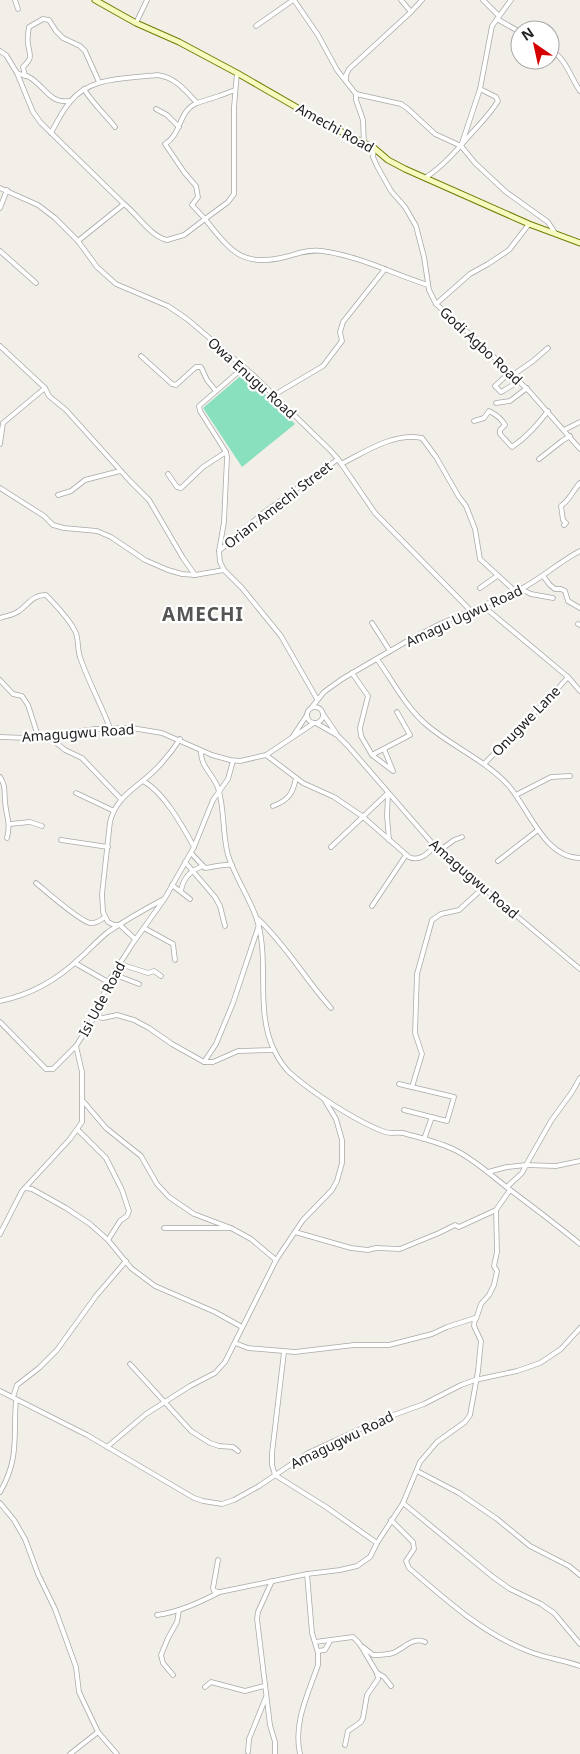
<svg xmlns="http://www.w3.org/2000/svg" width="580" height="1754" viewBox="0 0 580 1754" font-family="'Noto Sans',sans-serif">
	<style>
		.pitch { fill: #88e0be }
		.lines { fill: none; stroke-linecap: round; stroke-linejoin: round }
		.street-casing { stroke: #a9a9a9; stroke-width: 5.5 }
		.secondary-casing { stroke: #707d05; stroke-width: 7 }
		.street { stroke: #fff; stroke-width: 4 }
		.secondary { stroke: #f7fabf; stroke-width: 5 }
		.labels { text-anchor: middle; stroke-width: 4.5; stroke-linejoin: round; paint-order: stroke }
		.street-label { font-size: 14px; fill: #222; stroke: #fff }
		.district-label { font-size: 19px; font-weight: bold; letter-spacing: 1px; fill: #555; stroke: #fff }
	</style>
	<rect width="100%" height="100%" fill="#f2efe9"/>
	<path class="pitch" d="M244,373L295,424L242,467L203,408Z"/>
	<g class="lines">
		<g class="street-casing">
			<g id="street">
				<path d="M15,0L18,9"/>
				<path d="M294,0L318,35L337,70L356,94V100L363,120L364,145"/>
				<path d="M401,0L411,12"/>
				<path d="M483,0L499,16"/>
				<path d="M497,19L520,32"/>
				<path d="M136,23L147,0"/>
				<path d="M256,26L293,0"/>
				<path d="M550,49C566,59 570,76 580,91"/>
				<path d="M0,51L6,55L17,73C21,75 25,75 29,77C45,86 49,104 70,101"/>
				<path d="M17,73L33,112L41,123L124,204C138,215 150,236 167,240L184,235L205,219L192,205L198,197L196,186L184,172L165,144C182,134 178,111 197,103"/>
				<path d="M237,73L234,107V194L228,202L205,219C230,250 241,268 285,257C297,254 309,249 322,251C360,256 393,274 428,285"/>
				<path d="M25,76L23,67C33,57 30,57 28,44C27,39 28,33 29,27L43,19L49,20L56,31L63,38L80,46L85,51L99,82"/>
				<path d="M346,81V75L349,69L411,12L422,0"/>
				<path d="M84,89C93,104 105,114 115,127"/>
				<path d="M356,94L401,104L408,109L435,134L461,146L475,163L506,192L548,222L555,233"/>
				<path d="M156,109L167,115L179,127"/>
				<path d="M51,133C57,122 62,111 70,102C90,76 127,79 157,75C175,77 185,90 197,103L219,96L235,90"/>
				<path d="M461,146L480,89L492,26L511,0"/>
				<path d="M374,148L373,157L377,166L391,191L405,207L416,226L424,257L429,290L436,304L474,338L529,391L580,449"/>
				<path d="M425,178C443,166 456,151 470,135C480,124 490,114 498,101L496,97L480,89"/>
				<path d="M0,188L38,205L55,218L78,241L97,267L116,284L168,306L187,319L252,374L330,450L338,459L375,513L471,611"/>
				<path d="M0,208L7,190"/>
				<path d="M78,241L124,204"/>
				<path d="M0,251L36,283"/>
				<path d="M436,304L470,274L488,264L509,250L529,224"/>
				<path d="M0,346L45,388L49,396L66,410L130,481L149,500L183,558L195,575"/>
				<path d="M141,356L172,384L176,385L196,367H201L207,380L216,391"/>
				<path d="M244,367L199,406L200,411L226,452L227,457L224,522L219,551L220,562L224,570L242,588L281,636L317,699"/>
				<path d="M510,372L495,386L501,392L503,391L519,381"/>
				<path d="M513,375L533,361L548,348"/>
				<path d="M274,395L323,366L342,341L340,332L343,322L385,269"/>
				<path d="M496,403L510,401L527,388"/>
				<path d="M474,421L484,418L489,411C495,414 502,419 505,425L500,430V434L512,447C527,437 537,425 548,411"/>
				<path d="M564,430L580,422"/>
				<path d="M0,444L3,423L45,388"/>
				<path d="M539,459L562,441L570,436"/>
				<path d="M341,464C365,452 394,432 422,438L436,457L459,497L466,506L475,529L480,559L516,592"/>
				<path d="M168,474L177,487L181,488L203,467L226,452"/>
				<path d="M0,488L44,516L53,525L64,528L97,531L111,537L145,560L168,570L182,574L195,575L224,570"/>
				<path d="M58,495L71,491L85,480L120,471"/>
				<path d="M564,525L566,523L563,520L561,506C570,500 573,490 580,483"/>
				<path d="M219,551L262,514L338,459"/>
				<path d="M543,576L550,585L555,589H561L565,591L568,601L580,608"/>
				<path d="M480,588L497,576"/>
				<path d="M521,589L531,594L553,598"/>
				<path d="M483,606L568,677L580,691"/>
				<path d="M0,618C6,616 14,615 19,611C29,604 32,595 46,595C56,606 68,617 75,631C79,638 77,649 80,657C88,681 101,704 110,728"/>
				<path d="M372,623L390,651"/>
				<path d="M578,624L580,625"/>
				<path d="M377,659C393,681 406,708 428,726C453,747 485,760 508,785C528,807 544,858 580,858"/>
				<path d="M352,673L368,696L360,728L361,736L372,755L410,735L397,712"/>
				<path d="M0,680L13,694L22,696L28,705L38,736"/>
				<path d="M312,707L324,692L342,679L409,640L440,624L521,589C542,578 559,562 580,551"/>
				<circle cx="315" cy="715" r="8"/>
				<path d="M323,714L336,733"/>
				<path d="M316,723L337,735L348,746L439,851L580,969"/>
				<path d="M48,736L65,750L82,758L121,799"/>
				<path d="M293,736L307,715"/>
				<path d="M0,737L28,738L95,729L132,728L162,733L212,755L230,760L240,761L266,755L314,723"/>
				<path d="M201,751C200,766 213,774 218,788C225,809 222,833 228,855C235,877 248,895 256,917C271,959 254,1008 274,1050C278,1058 283,1066 289,1072C311,1092 357,1122 385,1132C391,1134 397,1132 403,1133C421,1138 440,1142 457,1151C476,1161 492,1176 509,1189C533,1207 557,1225 580,1244"/>
				<path d="M266,755L303,783L334,797L362,816L409,857C419,862 427,854 434,847"/>
				<path d="M372,755L393,771L384,749"/>
				<path d="M484,764L551,696L568,677"/>
				<path d="M0,777C6,786 4,792 5,801C6,816 11,823 7,838"/>
				<path d="M143,781C164,792 183,827 194,847"/>
				<path d="M76,793L112,810"/>
				<path d="M388,793L387,816L389,840"/>
				<path d="M516,795L551,777L570,776"/>
				<path d="M273,806C289,800 293,793 296,778"/>
				<path d="M10,824L30,822L42,826"/>
				<path d="M61,840L108,847"/>
				<path d="M331,847L388,793"/>
				<path d="M439,851L454,840L462,837"/>
				<path d="M191,853L205,868C214,867 223,864 232,865"/>
				<path d="M498,861L538,830"/>
				<path d="M185,862L215,897L220,906L225,926"/>
				<path d="M36,883C47,892 78,920 90,923C96,924 101,920 105,917"/>
				<path d="M172,885L190,899"/>
				<path d="M181,891C183,878 191,870 203,866"/>
				<path d="M372,906L406,855"/>
				<path d="M258,919C286,945 305,979 331,1008"/>
				<path d="M144,928L173,944L175,960"/>
				<path d="M135,939L120,925H114L108,922L103,912L102,894L110,822C116,796 137,788 155,770C164,761 173,750 180,739"/>
				<path d="M75,963L108,982"/>
				<path d="M120,964L148,973L154,971L161,976"/>
				<path d="M113,974L139,984"/>
				<path d="M0,1001C30,995 58,979 80,958C89,950 98,940 108,932C126,920 145,909 164,899"/>
				<path d="M95,1016L103,1018L117,1015L134,1020L149,1028L172,1044L204,1062H213L238,1051L274,1050"/>
				<path d="M0,1022L46,1069H53L76,1046L95,1016L108,982L133,943L165,898L194,847L213,800L228,779L233,761"/>
				<path d="M204,1062L216,1044L233,1003L259,925"/>
				<path d="M399,1084L454,1097L447,1121L404,1110"/>
				<path d="M412,1087L422,1054L415,1033L417,974L432,920L441,914L459,910L483,888"/>
				<path d="M83,1101L106,1128L141,1156L157,1184L169,1197L194,1214L231,1228"/>
				<path d="M78,1130L106,1158L122,1190L129,1211L127,1216L120,1221L108,1240"/>
				<path d="M424,1139L432,1117"/>
				<path d="M488,1172L507,1167L526,1165L551,1121L572,1092L580,1078"/>
				<path d="M507,1187L522,1173L526,1165L556,1166L580,1161"/>
				<path d="M25,1188L32,1189L66,1208L90,1224L108,1240L131,1268L155,1286L215,1312L242,1327"/>
				<path d="M164,1228H231L251,1239L276,1260"/>
				<path d="M295,1232L351,1248L368,1250L376,1248L400,1249L439,1233L455,1225L459,1227L496,1210"/>
				<path d="M0,1234L22,1191L70,1139L82,1122V1072L76,1046"/>
				<path d="M476,1319L481,1304L489,1295L494,1285L497,1271L494,1266L497,1252L496,1210L510,1190"/>
				<path d="M284,1352L272,1453V1465L275,1475L326,1507L377,1543"/>
				<path d="M130,1364L191,1431L210,1443L219,1446L233,1447L238,1451"/>
				<path d="M0,1391L87,1435L194,1498L203,1501L222,1504L234,1500L259,1486L308,1453L380,1420L424,1404L461,1385L475,1380L517,1371L540,1363L561,1349L580,1328"/>
				<path d="M13,1397L17,1385L39,1368L57,1350L96,1296L126,1261"/>
				<path d="M107,1447L146,1414L190,1386L215,1373L225,1362L276,1260L303,1220L332,1190L337,1181L342,1163V1140L336,1119L324,1099"/>
				<path d="M417,1471L459,1493L497,1519L530,1546L569,1566L580,1575"/>
				<path d="M0,1492C20,1458 13,1435 16,1400"/>
				<path d="M0,1503L14,1520L25,1539L38,1574L55,1609L76,1667L79,1692L98,1732L117,1754"/>
				<path d="M403,1503L493,1577L510,1589L541,1604L554,1613L580,1644"/>
				<path d="M391,1520L413,1542L414,1549L406,1561L409,1568C446,1600 482,1633 528,1651C545,1658 563,1660 580,1666"/>
				<path d="M218,1560L213,1588L214,1591L220,1592L307,1574L340,1570L357,1566L370,1557L377,1543L403,1503L420,1462L437,1442L465,1422L470,1415L478,1371L481,1341L474,1326L475,1318L447,1327L432,1334L389,1345H354L295,1352L248,1348L235,1343"/>
				<path d="M272,1581L258,1612L257,1619L270,1725L275,1742V1754"/>
				<path d="M157,1615C179,1612 198,1603 218,1593"/>
				<path d="M315,1642L353,1637L359,1643L364,1651L377,1673L378,1679L367,1695L363,1718L361,1722L348,1731L345,1745"/>
				<path d="M363,1647L373,1655C380,1655 386,1655 393,1653C403,1649 414,1636 425,1642"/>
				<path d="M318,1651L325,1650L330,1641"/>
				<path d="M377,1673L384,1677L391,1686"/>
				<path d="M173,1675L163,1663L161,1655L168,1638L177,1622L179,1610"/>
				<path d="M205,1687L211,1682L245,1691L264,1686"/>
				<path d="M248,1752L249,1739L266,1697"/>
				<path d="M70,1754L98,1732"/>
				<path d="M300,1754C293,1723 308,1694 318,1665V1653L312,1633L307,1574"/>
			</g>
		</g>
		<g class="secondary-casing">
			<path id="secondary" d="M95,0L136,23L179,42L237,73L322,122L374,148L388,160L405,169L529,224L580,243"/>
		</g>
		<use href="#street" class="street"/>
		<use href="#secondary" class="secondary"/>
	</g>
	<g class="labels">
		<g class="street-label">
			<text transform="translate(335 128) rotate(29)" y="5">Amechi Road</text>
			<text transform="translate(481 346) rotate(43)" y="5">Godi Agbo Road</text>
			<text transform="translate(252 378) rotate(42)" y="5">Owa Enugu Road</text>
			<text transform="translate(278 505) rotate(-38)" y="5">Orian Amechi Street</text>
			<text transform="translate(464 616) rotate(-25)" y="5">Amagu Ugwu Road</text>
			<text transform="translate(526 721) rotate(-46)" y="5">Onugwe Lane</text>
			<text transform="translate(78 733) rotate(-4)" y="5">Amagugwu Road</text>
			<text transform="translate(474 879) rotate(41)" y="5">Amagugwu Road</text>
			<text transform="translate(102 999) rotate(-62)" y="5">Isi Ude Road</text>
			<text transform="translate(342 1440) rotate(-26)" y="5">Amagugwu Road</text>
		</g>
		<g class="district-label">
			<text x="203" y="621">AMECHI</text>
		</g>
	</g>
	<g transform="translate(535 45) rotate(326)"><circle r="24" fill="#ffffff" stroke="#a7a7a7"/>
	<path d="M0-4L9 19L0 12L-9 19Z" fill="#d40000"/>
	<text y="-8" font-size="14" font-weight="bold" text-anchor="middle" fill="#222222">N</text>
	</g>
</svg>
